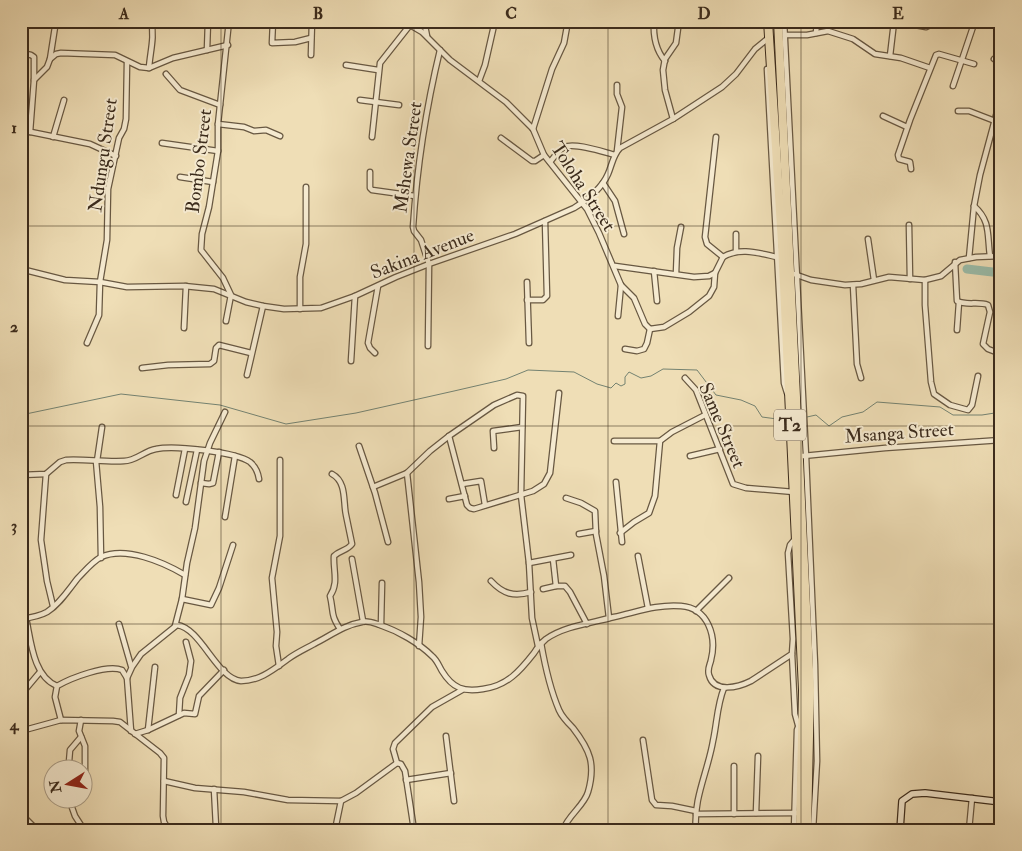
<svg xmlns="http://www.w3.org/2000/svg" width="1022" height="851" viewBox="0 0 1022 851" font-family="'IM FELL Double Pica',serif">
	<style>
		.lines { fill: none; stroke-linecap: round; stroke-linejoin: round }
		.stream { stroke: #748271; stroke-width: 1 }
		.river { stroke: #9abca9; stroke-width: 9 }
		.street-casing { stroke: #685842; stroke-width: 7 }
		.secondary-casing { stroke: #3b2b1c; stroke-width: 8 }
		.highway-casing { stroke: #3b2b1c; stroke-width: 10 }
		.street { stroke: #f5ead0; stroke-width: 4.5 }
		.secondary { stroke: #f5ead0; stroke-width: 5.5 }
		.highway { stroke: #efdeb6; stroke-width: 8 }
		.grid { fill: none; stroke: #3b2b1c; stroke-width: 1; stroke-opacity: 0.55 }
		.labels { text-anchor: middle; stroke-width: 4; stroke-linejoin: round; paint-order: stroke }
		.shield { fill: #f5ead0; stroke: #736452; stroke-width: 1 }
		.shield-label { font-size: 18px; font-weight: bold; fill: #3b2b1c }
		.street-label { font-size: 19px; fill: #3b2b1c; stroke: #f5ead0 }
		.neatline { fill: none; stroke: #3b2b1c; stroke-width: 2 }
		.grid-label { font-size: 16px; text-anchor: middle; font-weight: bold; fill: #3b2b1c }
	</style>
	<rect width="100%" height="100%" fill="#efdeb6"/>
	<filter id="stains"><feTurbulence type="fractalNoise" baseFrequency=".004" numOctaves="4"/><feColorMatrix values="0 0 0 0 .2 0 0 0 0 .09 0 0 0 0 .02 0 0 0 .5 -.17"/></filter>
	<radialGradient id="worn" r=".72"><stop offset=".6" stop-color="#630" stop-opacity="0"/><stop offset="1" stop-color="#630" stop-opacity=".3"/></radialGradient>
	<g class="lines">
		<g class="stream">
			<path d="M21,415L121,394L220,405L286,424L356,413L454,391L506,379L528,370L574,372L597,384L611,388L616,383L621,386L625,384V377L629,372L641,378L651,376L663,369L697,370L716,395L741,400L755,406L762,417L777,419"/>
			<path d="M807,417L816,415L829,426L842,417L863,412L877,402L940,407L953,415H982L1001,412"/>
		</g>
		<path class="river" d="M967,269L1001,273"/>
		<g class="street-casing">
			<g id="street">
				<path d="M273,21L272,43L295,42L311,38"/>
				<path d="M397,21L410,25L422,32L450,60L506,102L533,129L544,155L587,209L599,233L621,285L634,298L645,324L650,329L664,327L689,312L709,296L714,287L715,273"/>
				<path d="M424,21L427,36"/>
				<path d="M654,21C653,36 655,49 665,61"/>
				<path d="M784,21L806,456L815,665L817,761L813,830"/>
				<path d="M816,33L817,21"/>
				<path d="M785,35H807L828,31L853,39L875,54L901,58L930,68"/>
				<path d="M207,50L208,21"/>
				<path d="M22,53L31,55L34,57V80"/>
				<path d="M311,55L312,21"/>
				<path d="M890,56L894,22H898L926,27L930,25L931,21"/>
				<path d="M50,59L55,27L54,21"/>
				<path d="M994,59L1001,64"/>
				<path d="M346,65L378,70"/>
				<path d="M149,68C150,52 155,37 151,21"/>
				<path d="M767,69L784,383L787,393"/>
				<path d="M166,74L180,90L220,105"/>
				<path d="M479,81L485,65L495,21"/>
				<path d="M617,85V94L622,107L617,151"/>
				<path d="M953,86L975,21"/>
				<path d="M360,100L399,105"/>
				<path d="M958,111H969L995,121"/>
				<path d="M883,116L907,127"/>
				<path d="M673,119L665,90L663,70L665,59L676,43L679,21"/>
				<path d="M218,124L244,127L254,131L266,130L280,136"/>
				<path d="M533,129L552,69L564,43L568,21"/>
				<path d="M21,130L90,144L116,156"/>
				<path d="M30,132L34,80L47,67L50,59L56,54L61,53L115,55L140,67L149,68L173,58L228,45"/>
				<path d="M53,137L64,100"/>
				<path d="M372,137L380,63L410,25"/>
				<path d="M716,137L705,237L707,244L723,257"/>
				<path d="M501,138L532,161H535L544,155"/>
				<path d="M162,143L218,151"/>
				<path d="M550,162C554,157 559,150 564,147C575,142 603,152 615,155"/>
				<path d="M911,169L910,162L899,159L898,155L910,120L936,55L939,54L974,64"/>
				<path d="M370,172V188L372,190L415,196"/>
				<path d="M180,177L213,182"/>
				<path d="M603,183L615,201L624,234"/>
				<path d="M974,206C991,221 987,235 990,256"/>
				<path d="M909,225L910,279"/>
				<path d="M736,234V251"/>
				<path d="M868,239L874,280"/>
				<path d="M969,258L974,206L980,175L1001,97"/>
				<path d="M955,262L957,301C967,306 978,301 988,305L990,312L983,344L988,349L1001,354"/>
				<path d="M615,266L694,277L709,276L715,273L723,257C740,247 758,253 777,257"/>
				<path d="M21,269L65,280L100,282L127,287L184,286L214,289L246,302L263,306L284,309L321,308L355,296L396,277L429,264L515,234L574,208C587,200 602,188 608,174C612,165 613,155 620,148L673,119L722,87L736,74L755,49L766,40"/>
				<path d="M654,271L657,301"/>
				<path d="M676,274L677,248L681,227"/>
				<path d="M794,274L811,280L845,285L861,284L889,277L925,280L941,276L960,260L976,257L1001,256"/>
				<path d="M925,280V305L931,382L934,394L950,405L968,410L972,405L978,376"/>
				<path d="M527,282L529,343"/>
				<path d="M853,285L857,364L861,378"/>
				<path d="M527,300H543L547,296L545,221"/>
				<path d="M300,309V277L306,244V187"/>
				<path d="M618,316L621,285"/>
				<path d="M226,321L231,295L223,278L201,250L202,234L209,207L218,151V124L229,21"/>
				<path d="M184,328L186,286"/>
				<path d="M957,330L959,302"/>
				<path d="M87,343L99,315L100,282L107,240L108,189L119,138L124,129L126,119L127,62"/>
				<path d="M428,346L429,264L421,240L414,231L413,227C417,167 426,108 440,50"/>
				<path d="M625,349L637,351L644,349L647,343L650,329"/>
				<path d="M375,353L370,348L368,343L378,286"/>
				<path d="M351,361L355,296"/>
				<path d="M142,368L168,365L210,364L214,361L216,348L219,345L251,353"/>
				<path d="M247,375L263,306"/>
				<path d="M685,378L696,390L733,484L746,488L794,492"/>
				<path d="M449,436L467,505L470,508L474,509L533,491L544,484L550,473L559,393"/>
				<path d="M614,441H660"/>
				<path d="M359,446L375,493L388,542"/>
				<path d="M494,448L493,431L522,427"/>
				<path d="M690,456L720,449"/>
				<path d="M803,456L885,448L1001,440"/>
				<path d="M96,461L100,507L101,558"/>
				<path d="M97,461L102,427"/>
				<path d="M407,473L419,582L421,617L419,646"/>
				<path d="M46,474L41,540L47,581L53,606"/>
				<path d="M332,474C347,482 343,502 346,515C348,525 350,534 352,544C347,551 340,550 334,556C333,570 339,583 330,596C334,612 330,614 340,629"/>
				<path d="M21,475L46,474L60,462L66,460C85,459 104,462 124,461C136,461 144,451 156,449C174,445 236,452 250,462C256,467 258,472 259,479"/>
				<path d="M616,482L622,542"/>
				<path d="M201,483L209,484L213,483L219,452"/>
				<path d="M462,484L481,481L485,505"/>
				<path d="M373,487L407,473L430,451L449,436L494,405L517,395L523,396L521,495L529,563L532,618L538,646"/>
				<path d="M176,495L185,449"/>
				<path d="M566,498L581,503L595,511L596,534L604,576L609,618"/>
				<path d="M449,499L465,496"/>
				<path d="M186,502L197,450"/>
				<path d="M225,517L235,456"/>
				<path d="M620,533L634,522L649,513L655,496L660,441L672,432L705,415"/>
				<path d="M579,534L596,531"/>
				<path d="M638,556L648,608"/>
				<path d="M352,559L363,621"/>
				<path d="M553,559L556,586"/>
				<path d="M529,563L571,555"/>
				<path d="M491,581C503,594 514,597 531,592"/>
				<path d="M543,589L556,586H565L570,592L587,624"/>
				<path d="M182,599L211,605L219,588L233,545"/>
				<path d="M696,611L729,578"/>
				<path d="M26,618C31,641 33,676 57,686"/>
				<path d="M21,619C29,618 40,616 47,612C60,604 69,589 78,578C85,571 92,562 101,557C126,546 163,562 185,575"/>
				<path d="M119,624L131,666"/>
				<path d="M381,625L382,583"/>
				<path d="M175,626L182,599L187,563L195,528L204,461L210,443L225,412"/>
				<path d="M541,643C545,666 550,689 559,710C562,717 568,723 573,728C590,750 596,764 588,792C584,806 568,815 563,830"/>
				<path d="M792,654L795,714L798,725"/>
				<path d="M279,666L276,646L277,632L272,578L280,536V460"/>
				<path d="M21,698L24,691L40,672"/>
				<path d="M179,715L180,698L189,675L191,661L186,642"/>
				<path d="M61,720L55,697L57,686C71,678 107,664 122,670L127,678"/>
				<path d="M81,720L79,731L85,746V778"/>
				<path d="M148,730L155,667"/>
				<path d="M21,731L61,720L113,721L120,722L160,753L164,758L163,816L164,822L169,830"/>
				<path d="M131,731L127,678L132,667L141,654L177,625C201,628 217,679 241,681C260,681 274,669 288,659C296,653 305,649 314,644C330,636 344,625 362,622C368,620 374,623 380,625C398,631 419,643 432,656C437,660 439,666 442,671C453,689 464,692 483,689C507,686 520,671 534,653C537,648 541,643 546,639C564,626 592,623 614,617C637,612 657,604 681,606C708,608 717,636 711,660C710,665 707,669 709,675C714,694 739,687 751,681L792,654L793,639L788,553L790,545L795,539"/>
				<path d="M135,734L148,730L184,713L195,714L199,696L224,670"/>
				<path d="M446,736L454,801"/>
				<path d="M643,740L652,800L656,805L672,806L696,811"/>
				<path d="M69,762L70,750L81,737"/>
				<path d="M397,763L393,749L395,743L432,707L462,690"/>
				<path d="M406,780L451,773"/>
				<path d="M164,781L195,788L244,792L288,800L341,801L356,793L397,763L401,764L405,771L414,830"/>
				<path d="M214,789L216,827"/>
				<path d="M69,799L75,816L84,830"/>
				<path d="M756,813L758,756"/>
				<path d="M21,814L37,830"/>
				<path d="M696,814L797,813"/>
				<path d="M734,814V766"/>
				<path d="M335,830L341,801"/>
				<path d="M696,830C693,799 708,771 713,741C717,723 717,705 724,688"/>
				<path d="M794,830L797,730L801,719"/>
				<path d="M969,830L972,798"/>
			</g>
		</g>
		<g class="secondary-casing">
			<path id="secondary" d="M900,830L902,801L912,794L925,793L1001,802"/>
		</g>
		<g class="highway-casing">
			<g id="highway">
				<path d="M768,21L782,243L803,690L800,830"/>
				<path d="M778,21L810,690L807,830"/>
			</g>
		</g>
		<use href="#street" class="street"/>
		<use href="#secondary" class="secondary"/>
		<use href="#highway" class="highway"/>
	</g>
	<path class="grid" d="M221,21V830M414,21V830M608,21V830M801,21V830M21,226H1001M21,426H1001M21,624H1001"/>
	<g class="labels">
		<rect class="shield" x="774" y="409.5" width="32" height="31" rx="4"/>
		<g class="shield-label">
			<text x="790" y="431">T2</text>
		</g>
		<g class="street-label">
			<text transform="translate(102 155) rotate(-82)" y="7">Ndungu Street</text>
			<text transform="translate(407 157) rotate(-82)" y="7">Mshewa Street</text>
			<text transform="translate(198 161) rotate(-83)" y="7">Bombo Street</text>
			<text transform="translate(584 186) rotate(57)" y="7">Toloha Street</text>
			<text transform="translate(422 253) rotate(-21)" y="7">Sakina Avenue</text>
			<text transform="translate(723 425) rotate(67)" y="7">Same Street</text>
			<text transform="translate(899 432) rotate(-4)" y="7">Msanga Street</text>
		</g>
	</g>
	<rect width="1022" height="851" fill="none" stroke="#efdeb6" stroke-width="55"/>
	<g transform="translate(68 784) rotate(259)"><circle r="24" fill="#f5ead0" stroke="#ab9e88"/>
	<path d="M0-4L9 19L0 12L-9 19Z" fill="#8f2418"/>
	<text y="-8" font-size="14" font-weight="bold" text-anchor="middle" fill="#3b2b1c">N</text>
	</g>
	<rect x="28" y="28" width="966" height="796" class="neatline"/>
	<g class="grid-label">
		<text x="124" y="19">A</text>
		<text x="318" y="19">B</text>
		<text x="511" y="19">C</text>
		<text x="704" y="19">D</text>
		<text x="898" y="19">E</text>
		<text x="14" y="133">1</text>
		<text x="14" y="332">2</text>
		<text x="14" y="531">3</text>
		<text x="14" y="730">4</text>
	</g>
	<rect width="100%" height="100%" filter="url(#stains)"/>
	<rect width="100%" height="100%" fill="url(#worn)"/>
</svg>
